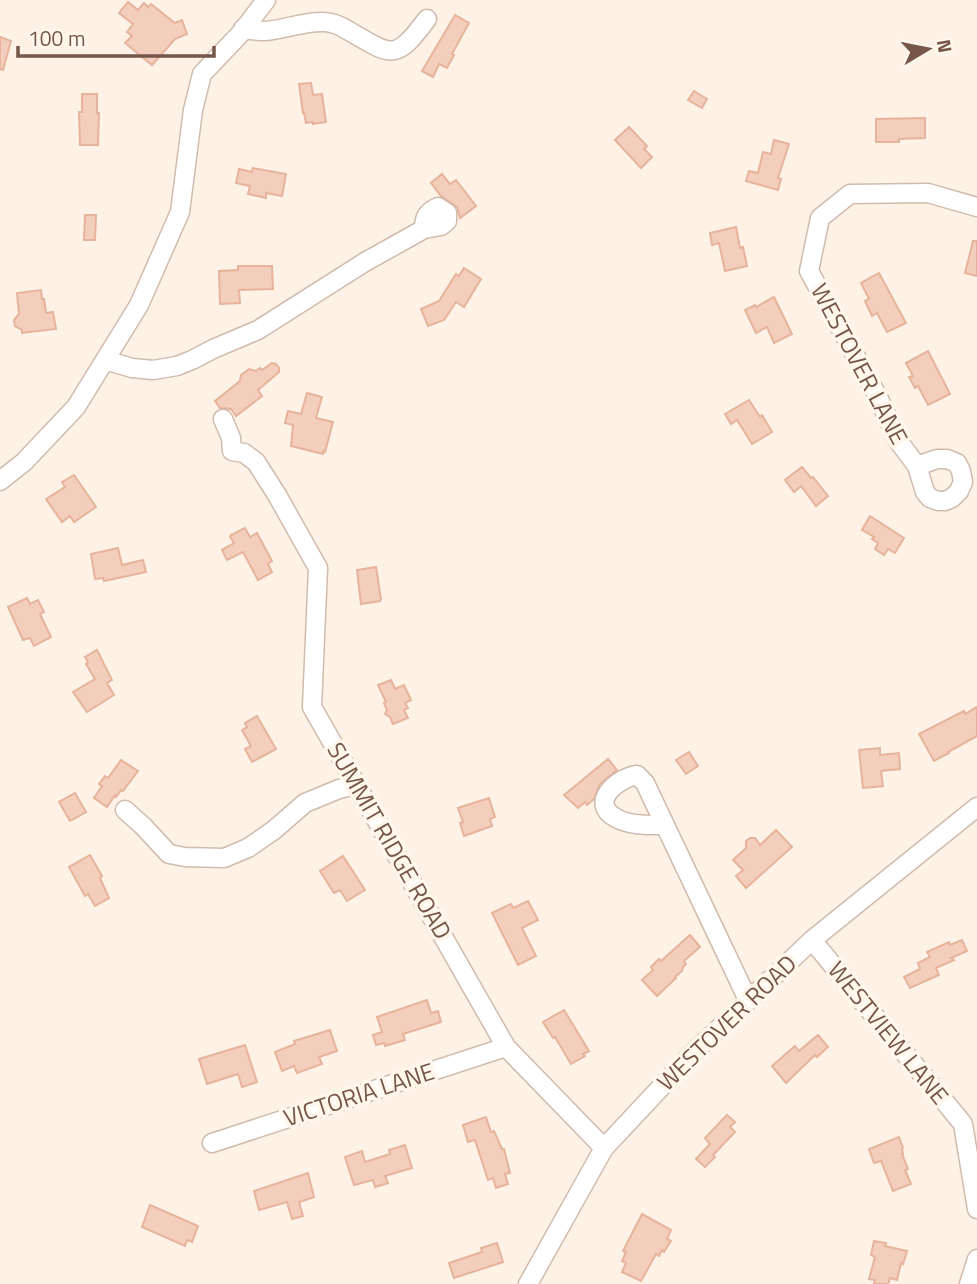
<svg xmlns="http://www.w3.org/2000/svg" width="977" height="1284" viewBox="0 0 977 1284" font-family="'Titillium Web',sans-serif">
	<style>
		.building { fill: #f3cebc; stroke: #e6b39c; stroke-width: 2 }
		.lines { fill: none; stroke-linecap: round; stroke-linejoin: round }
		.minor-casing { stroke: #d1bbad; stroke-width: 21 }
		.minor { stroke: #fff; stroke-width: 18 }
		.labels { text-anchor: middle; stroke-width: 7; stroke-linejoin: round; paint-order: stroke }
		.street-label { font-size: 24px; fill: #765649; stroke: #fff6ec }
	</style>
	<rect width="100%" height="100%" fill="#fdf2e5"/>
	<g class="building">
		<path d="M128,2L138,10L144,3L148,7L151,4L175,23L182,20L187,34L175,39L152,65L125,43L132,36L127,32L133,24L119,13Z"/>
		<path d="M455,15L469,23L452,54L454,55L447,68L439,64L433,77L422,71Z"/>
		<path d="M0,37L11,41L3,70L0,69Z"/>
		<path d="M311,83L313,95L322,94L326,122L313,124V122L306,123L304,113H303L299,84Z"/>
		<path d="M694,91L707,99L702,108L688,100Z"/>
		<path d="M82,94H97V113H99L98,145H80L79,112H82Z"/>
		<path d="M925,118V138L899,139V142H876V119Z"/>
		<path d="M629,127L647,146L644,149L652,157L641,168L615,140Z"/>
		<path d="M774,140L789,144L778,178L781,179L778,190L746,181L749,171L758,173L763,152L771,154Z"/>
		<path d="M253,168L286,174L282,196L266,193V198L248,194L250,186L236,183L239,169L252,172Z"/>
		<path d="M442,174L450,184L456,180L476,206L460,218L457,207L441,196L431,183Z"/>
		<path d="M85,215H96L95,240H84Z"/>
		<path d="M736,227L740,248L743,247L747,266L725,271L719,243L712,245L710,233Z"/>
		<path d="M973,241H977V276L965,273Z"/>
		<path d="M238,266H272L273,289L239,290L240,303L220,304L219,271L238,270Z"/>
		<path d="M464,268L481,279L464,307L456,302L444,320L428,326L421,309L439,301L456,274L459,276Z"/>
		<path d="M879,273L906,323L887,332L877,313L872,316L865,301L869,299L861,283Z"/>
		<path d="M41,290L42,299H44L46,313L53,312L56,329L22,333V330L15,326L14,320L19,314L17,293Z"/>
		<path d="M774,297L792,334L774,343L767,327L756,333L745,310L755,305L756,307Z"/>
		<path d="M928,351L950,394L928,405L918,386L915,388L909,377L913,376L906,363Z"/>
		<path d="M272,363L276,364L279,368V372L258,390L262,396L236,416L231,409L220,408L215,401L240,381L241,375L249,369L256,371L260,368L262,370Z"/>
		<path d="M307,393L322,397L316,418L333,422L325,452L323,451V454L291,446L293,425L285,423L288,411L301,414Z"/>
		<path d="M749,400L760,417L762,415L772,432L752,444L737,420L731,424L725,414Z"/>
		<path d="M802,467L811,478L813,477L828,496L816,506L801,486L794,492L785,480Z"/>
		<path d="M74,475L96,507L74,522L70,516L62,522L46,499L65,487L62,482Z"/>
		<path d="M870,516L904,538L895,553L888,549L884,555L875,549L878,543L872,539L874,537L862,530Z"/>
		<path d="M245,528L250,537L257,533L272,561L268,564L272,572L258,580L243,552L227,560L222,550L234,543L230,537L231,535Z"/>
		<path d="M118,548L122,565L143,560L146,572L104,581L103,578L95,579L91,554Z"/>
		<path d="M376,567L381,599L380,601L361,604L357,570Z"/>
		<path d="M27,598L30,604L38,600L44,612L40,614L51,637L34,646L30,638L23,640L8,607Z"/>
		<path d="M97,650L112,680L107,683L114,695L87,712L73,692L95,679L86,664L88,662L85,657Z"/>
		<path d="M391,680L395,689L404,685L411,700L405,703L408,708L404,710L408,718L393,724L390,717L385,714L387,710L384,703L386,702L378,685Z"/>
		<path d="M977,707V736L948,752L949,753L934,761L919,734L964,711L965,714Z"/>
		<path d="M257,716L276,749L252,762L245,749L251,746L242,730L247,727L245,723Z"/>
		<path d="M880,748V755L899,753L900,769L881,771L883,786L863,788L859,750Z"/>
		<path d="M689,752L698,766L686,774L676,760Z"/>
		<path d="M608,759L617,770L600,784L594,799L587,805L585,802L578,808L564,795Z"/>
		<path d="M121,760L138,771L123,791L121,790L116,797L115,795L107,807L94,798L102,786L99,784L105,776L108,778Z"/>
		<path d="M75,793L86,812L70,821L59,802Z"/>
		<path d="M489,798L495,817L490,819L492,826L464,836L460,823L463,822L458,808Z"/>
		<path d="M776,830L792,847L746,888L736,876L743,870L733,860L746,848V841L750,838H755L760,845Z"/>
		<path d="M90,855L102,876L100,878L109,898L95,906L88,894L85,896L69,867Z"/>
		<path d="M343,856L365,890L347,901L340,890L334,893L320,871Z"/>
		<path d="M528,901L538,920L522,928L536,956L518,965L492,913L511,904L513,908Z"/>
		<path d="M690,935L700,947L684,961L686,964L683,967L682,971L675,977L676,978L657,996L642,980L653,970L651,967L659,959L661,961Z"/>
		<path d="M962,940L967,951L951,958L954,960L936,968L939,975L910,988L904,977L920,969L918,963L930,957L927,952L949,942L950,945Z"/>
		<path d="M427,1000L431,1013L438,1011L441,1022L403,1034L405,1040L385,1046L384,1043L376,1045L373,1035L382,1032L377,1017Z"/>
		<path d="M564,1010L589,1051L583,1054L585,1056L571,1064L555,1037L553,1038L543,1022Z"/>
		<path d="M330,1030L337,1051L319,1057L322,1064L297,1073L294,1066L282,1071L275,1052L295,1044L294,1041Z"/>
		<path d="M818,1035L828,1047L817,1057L815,1055L786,1083L772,1066L795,1046L799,1051Z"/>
		<path d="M245,1045L257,1082L242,1087L238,1074L207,1084L199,1059Z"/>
		<path d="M727,1115L735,1122L730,1127L735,1132L713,1155L715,1157L705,1167L696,1159L710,1144L705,1138Z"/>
		<path d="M486,1117L491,1132L494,1131L502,1149H504L510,1173L505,1174L508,1184L496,1188L493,1178L488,1180L475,1140L468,1142L463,1125Z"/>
		<path d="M899,1137L903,1148L902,1149L903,1154H902L908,1169L905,1170L911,1184L893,1191L881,1161L874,1163L869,1149Z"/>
		<path d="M405,1145L412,1168L385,1176L388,1183L375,1187L373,1180L354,1185L345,1157L362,1151L365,1162L390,1154L389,1150Z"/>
		<path d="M308,1173L314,1197L299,1202L303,1216L292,1219L287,1202L259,1210L254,1191Z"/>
		<path d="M150,1205L198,1226L192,1242L187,1240L185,1246L142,1227Z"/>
		<path d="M642,1214L671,1230L667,1239L671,1241L664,1252L662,1250L659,1256L656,1254L641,1281L622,1272L626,1263L622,1261L626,1252L623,1251Z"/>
		<path d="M874,1241L886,1243L885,1246L907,1251L903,1264L901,1263L897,1280L890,1278L888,1284H874L875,1280L869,1279L875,1257L871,1255Z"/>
		<path d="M497,1243L503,1262L454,1278L449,1263L482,1252L481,1248Z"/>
	</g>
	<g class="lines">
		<g class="minor-casing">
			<g id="minor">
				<path d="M243,29C250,30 258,31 265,31C284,30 304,21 324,22C333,22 341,26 349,31C392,56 395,62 427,19"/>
				<path d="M105,360L132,368L153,370L177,366L192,360L213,349L258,330L365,262L424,229L441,226L447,221V213L438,207C427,212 424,217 424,229"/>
				<path d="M223,419L231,438L232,451L244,453L256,462L277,495L318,568L312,707L506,1047L604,1148"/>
				<path d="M917,466L937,459H947L957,463L961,471L963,482L959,491L952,498L945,501H938L930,498L925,492L917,466L899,442L878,397L809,271L820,218L850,194L928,193L977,207"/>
				<path d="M0,481L24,462L76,407L139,305L180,212L193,110L202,74L241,33L266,0"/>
				<path d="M125,810L143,826L169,854L185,857L224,858L248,848L274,830L305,803L339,789L356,785"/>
				<path d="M665,825C649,825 630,826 616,818C588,803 617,778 637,775L645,783L748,1000"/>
				<path d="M812,940L963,1124L977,1209"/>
				<path d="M212,1143L506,1047"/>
				<path d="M528,1284L604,1148L693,1053L812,940L977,807"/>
				<path d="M969,1284L977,1259"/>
			</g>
		</g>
		<use href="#minor" class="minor"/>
	</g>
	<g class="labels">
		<g class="street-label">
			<text transform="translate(859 364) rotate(62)" y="8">WESTOVER LANE</text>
			<text transform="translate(389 841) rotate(60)" y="8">SUMMIT RIDGE ROAD</text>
			<text transform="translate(727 1023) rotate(-44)" y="8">WESTOVER ROAD</text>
			<text transform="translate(888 1033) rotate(51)" y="8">WESTVIEW LANE</text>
			<text transform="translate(359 1095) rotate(-18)" y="8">VICTORIA LANE</text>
		</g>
	</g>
	<g transform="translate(928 49) rotate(80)" stroke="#fff6ec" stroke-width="5" paint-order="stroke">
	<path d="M0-5L12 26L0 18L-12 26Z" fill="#765649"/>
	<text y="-10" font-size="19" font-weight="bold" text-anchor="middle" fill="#765649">N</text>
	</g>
	<path d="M18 46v10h196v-10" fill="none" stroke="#765649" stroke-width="3.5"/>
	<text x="28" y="46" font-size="21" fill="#765649" stroke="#fff6ec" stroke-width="5" paint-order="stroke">100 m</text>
</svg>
